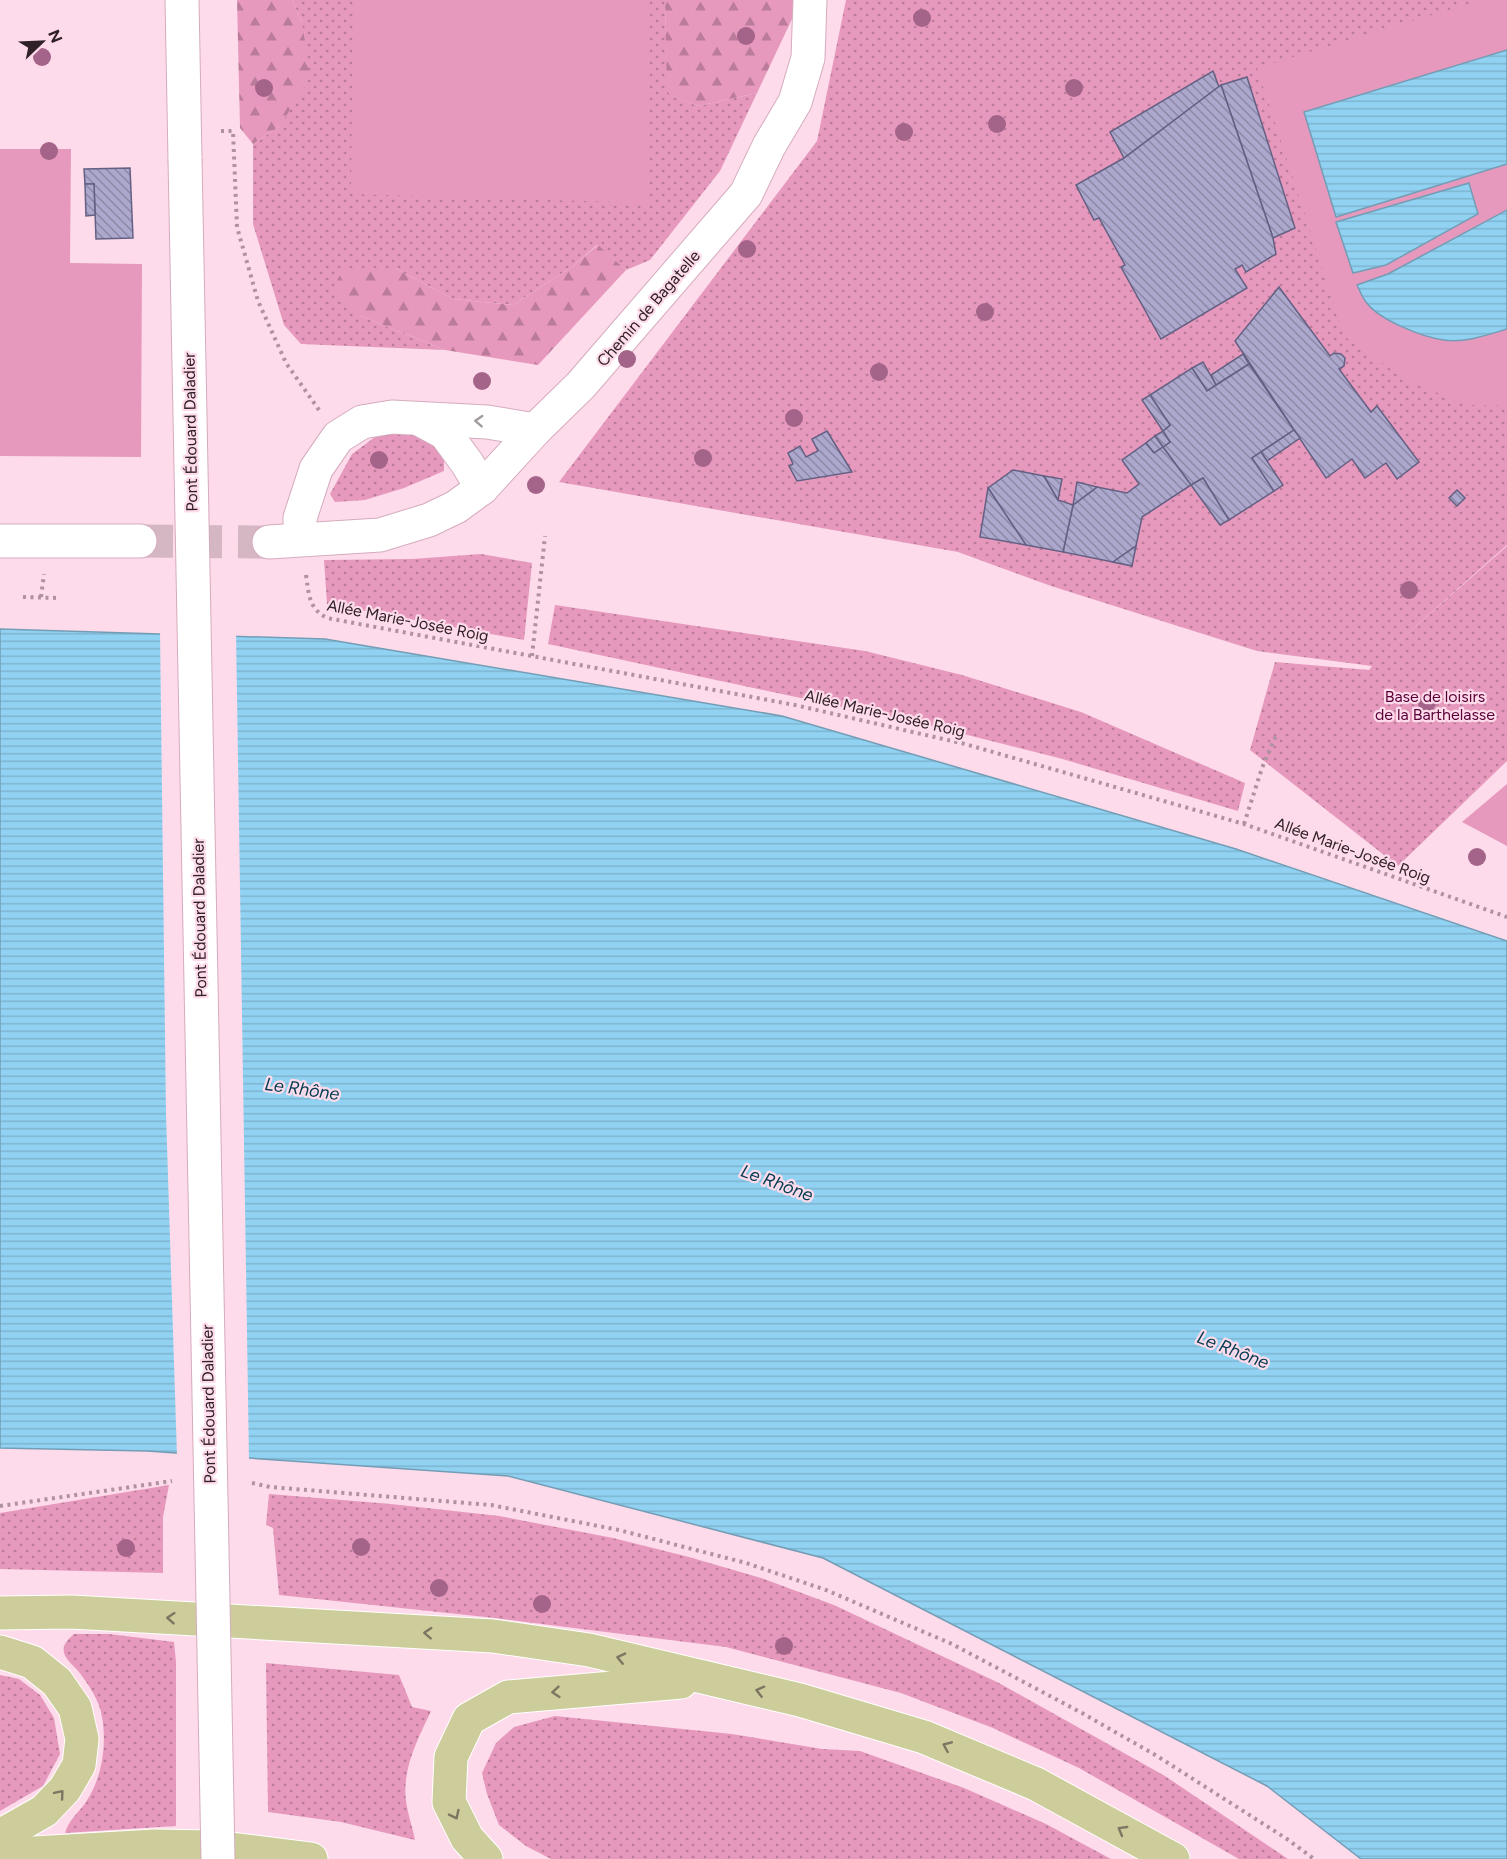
<svg xmlns="http://www.w3.org/2000/svg" width="1507" height="1859" viewBox="0 0 1507 1859" font-family="Figtree,sans-serif">
	<style>
		.grass { fill: url(#grass-dots) }
		.forest { fill: url(#forest-firs) }
		.garden { fill: #e699bd }
		.water { fill: url(#water-rules); stroke: #749db5; stroke-width: 1.5 }
		.pier { fill: #fedbea }
		.building { fill: url(#building-back-hatch); stroke: #646083; stroke-width: 1.5 }
		.lines { fill: none; stroke-linecap: round; stroke-linejoin: round }
		.street-tunnel { stroke: #d5b6c3; stroke-width: 33; stroke-dasharray: 33 16; stroke-linecap: butt }
		.street-casing { stroke: #d5abbe; stroke-width: 35 }
		.secondary-casing { stroke: #d5abbe; stroke-width: 35 }
		.primary-casing { stroke: #fff; stroke-width: 35 }
		.path { stroke: #ae929f; stroke-width: 4; stroke-dasharray: 3 4.5; stroke-linecap: butt }
		.street { stroke: #fff; stroke-width: 33 }
		.secondary { stroke: #fff; stroke-width: 33 }
		.primary { stroke: #cccd9b; stroke-width: 33 }
		.secondary-bridge-casing { stroke: #d5abbe; stroke-width: 35; stroke-linecap: butt }
		.secondary-bridge { stroke: #fff; stroke-width: 33 }
		.tree { fill: #a46388 }
		.oneway { stroke: #a29b9e }
		.oneway2 { stroke: #7e7662 }
		.labels { text-anchor: middle; stroke-width: 4.5; stroke-linejoin: round; paint-order: stroke }
		.street-label { font-size: 16px; fill: #302028; stroke: #fedbea }
		.park-label { font-size: 16px; fill: #5a0038; stroke: #fedbea }
		.water-label { font-size: 18px; font-style: italic; fill: #023c51; stroke: #fedbea }
	</style>
	<defs>
		<pattern id="grass-dots" width="8" height="8" patternUnits="userSpaceOnUse" patternTransform="scale(1.5)"><rect width="8" height="8" fill="#e699bd"/><path d="M2 2h.1M6 6h.1" fill="none" stroke="#bb7c9a" stroke-width="1.8" stroke-linecap="round"/></pattern>
		<pattern id="forest-firs" width="22" height="20" patternUnits="userSpaceOnUse" patternTransform="scale(1.5)"><rect width="22" height="20" fill="#e699bd"/><path d="M5 1l3.5 6h-7zM16 11l3.5 6h-7z" fill="#bb7c9a"/></pattern>
		<pattern id="water-rules" width="6" height="5" patternUnits="userSpaceOnUse" patternTransform="scale(1.5)"><rect width="6" height="5" fill="#91d2f2"/><path d="M0 2.5h6" fill="none" stroke="#7db4d0"/></pattern>
		<pattern id="building-back-hatch" width="6" height="6" patternUnits="userSpaceOnUse" patternTransform="scale(1.5)"><rect width="6" height="6" fill="#aca7cd"/><path d="M-1 5l2 2M0 0l6 6M5-1l2 2" fill="none" stroke="#8c88a6"/></pattern>
	</defs>
	<rect width="100%" height="100%" fill="#fedbea"/>
	<g class="grass">
		<path d="M292,0H665L668,94L698,106L757,93L720,171L650,260L626,270L597,245L573,266L513,305L453,299L395,268L361,316L445,350L301,344L284,325L253,224V144L280,126L302,22Z"/>
		<path d="M846,0H1507V545L1390,649L1507,546V761L1398,866L1250,750L1275,662L1369,670L1372,666L1257,651L1051,586L958,552L559,482L817,141Z"/>
		<path d="M398,431L424,433L444,457V471L404,488L365,500L335,502L330,494L352,454L375,437Z"/>
		<path d="M481,554L532,563L524,640L327,604L324,560L412,559Z"/>
		<path d="M555,605L865,651L962,675L1081,712L1245,783L1238,811L1059,758L932,726L548,644Z"/>
		<path d="M169,1485L163,1517V1573L0,1569V1513Z"/>
		<path d="M269,1494L391,1504L499,1516L613,1538L689,1557L761,1578L834,1605L999,1683L1165,1776L1288,1859H1239L1079,1768L993,1728L901,1693L726,1647L495,1618L279,1595L273,1528L266,1525Z"/>
		<path d="M74,1634H109L174,1642L176,1662V1826L65,1833C68,1821 79,1812 86,1802C102,1778 107,1745 102,1717C100,1701 88,1684 79,1672C74,1666 66,1660 64,1653C62,1645 68,1639 74,1634Z"/>
		<path d="M266,1663L399,1675L412,1707L431,1711C417,1741 400,1772 407,1807C409,1818 413,1829 415,1840L341,1822L268,1812Z"/>
		<path d="M0,1675L19,1679L40,1695L54,1718L60,1754L43,1786L0,1811Z"/>
		<path d="M555,1716L732,1734L822,1749L860,1751L964,1788L1046,1824L1111,1859H551L526,1846L499,1825L487,1794L482,1773L496,1743L514,1727Z"/>
	</g>
	<g class="forest">
		<path d="M237,0H292L302,22L310,77L280,126L253,144L240,128Z"/>
		<path d="M665,0H801L757,93L698,106L667,94Z"/>
		<path d="M598,245L626,270L538,365L445,350L361,316L333,289L343,269L395,268L453,299L513,305L573,266Z"/>
	</g>
	<g class="garden">
		<path d="M353,0H650L649,203L351,194Z"/>
		<path d="M1481,0H1507V406L1467,405L1406,380L1345,337L1257,68Z"/>
		<path d="M0,149H71L70,263L142,264L141,457L0,456Z"/>
		<path d="M1507,784V846L1462,822Z"/>
	</g>
	<g class="water">
		<path d="M1507,50V164L1336,217L1304,112Z"/>
		<path d="M1469,183L1478,214L1386,265L1353,273L1336,222Z"/>
		<path d="M1507,210V329C1487,335 1465,343 1444,340C1422,337 1379,320 1366,302C1362,297 1360,291 1357,285L1388,274Z"/>
		<path d="M0,629L325,639L782,716L1236,849L1507,941V1859H1361L1267,1786L823,1558L508,1476L147,1451L0,1448Z"/>
	</g>
	<path class="pier" d="M160,631L236,633L249,1461L177,1456L166,1114Z"/>
	<g class="building">
		<path d="M1213,71L1219,87L1124,158L1110,132Z"/>
		<path d="M1247,77L1295,228L1273,238L1221,85Z"/>
		<path d="M1221,85L1273,238L1276,254L1246,272L1242,265L1235,269L1247,288L1161,339L1121,267L1125,265L1099,218L1094,220L1076,185L1124,158Z"/>
		<path d="M130,168L133,238L96,239L94,184H85L84,169Z"/>
		<path d="M85,184H94L95,215L86,216Z"/>
		<path d="M1279,287L1330,356L1334,353L1341,354L1345,358L1344,366L1339,369L1371,412L1377,406L1419,462L1397,479L1386,463L1365,478L1352,459L1326,478L1235,341Z"/>
		<path d="M1243,354L1249,364L1216,385L1211,375Z"/>
		<path d="M1203,362L1216,385L1207,391L1192,368Z"/>
		<path d="M1249,364L1294,430L1252,458L1274,491L1229,520L1203,478L1191,485L1163,447L1170,442L1163,431L1170,425L1150,395L1192,368L1207,391Z"/>
		<path d="M1150,395L1170,425L1163,431L1142,400Z"/>
		<path d="M1294,430L1300,438L1267,461L1261,452Z"/>
		<path d="M827,431L852,472L797,481L789,466L793,464L788,453L800,446L806,457L818,451L812,439Z"/>
		<path d="M1163,431L1170,442L1163,447L1155,436Z"/>
		<path d="M1155,436L1163,447L1154,453L1146,443Z"/>
		<path d="M1146,443L1154,453L1163,447L1191,485L1142,517L1136,546L1113,562L1063,552L1073,505L1097,487L1127,493L1139,484L1122,460Z"/>
		<path d="M1261,452L1283,485L1274,491L1252,458Z"/>
		<path d="M1013,470L1044,476L1058,500L1073,505L1063,552L1026,545L988,488Z"/>
		<path d="M1044,476L1062,479L1058,500Z"/>
		<path d="M1203,478L1229,520L1220,525L1191,485Z"/>
		<path d="M1077,482L1097,487L1073,505Z"/>
		<path d="M988,488L1026,545L980,537Z"/>
		<path d="M1457,490L1465,498L1457,506L1449,498Z"/>
		<path d="M1136,546L1132,566L1113,562Z"/>
	</g>
	<g class="lines">
		<path class="street-tunnel" d="M140,541L269,542"/>
		<g class="street-casing">
			<g id="street">
				<path d="M421,420L445,433L467,463L482,488"/>
				<path d="M300,539V518L316,469L338,437L362,422L392,417L487,422L535,430"/>
				<path d="M0,541H140"/>
				<path d="M269,542L380,535L429,520L456,507L482,488L535,430L581,385L746,194L769,146L795,102L808,58L810,0"/>
			</g>
		</g>
		<g class="secondary-casing">
			<path id="secondary" d="M182,0L185,159"/>
		</g>
		<g class="primary-casing">
			<g id="primary">
				<path d="M0,1613L72,1612L493,1636L589,1650L800,1700L924,1737L1036,1784L1173,1859"/>
				<path d="M0,1652L32,1662L57,1682L75,1708L82,1739L79,1765L65,1789L44,1811L0,1836"/>
				<path d="M0,1854H17L154,1846L215,1847L311,1859"/>
				<path d="M486,1859L467,1838L449,1802L451,1757L469,1719L508,1697L681,1682"/>
			</g>
		</g>
		<g class="path">
			<path d="M221,131H233L237,227L258,301L286,363L319,410"/>
			<path d="M306,575C309,594 308,608 327,618L795,705L965,744L1244,824L1507,917"/>
			<path d="M23,597L58,598"/>
			<path d="M41,597L44,574"/>
			<path d="M532,656L545,536"/>
			<path d="M1244,824L1262,768L1277,733"/>
			<path d="M252,1483L270,1487L491,1505L619,1530L746,1563L826,1590L952,1644L1082,1713L1157,1756L1287,1839L1314,1859"/>
			<path d="M0,1506L172,1481"/>
		</g>
		<use href="#street" class="street"/>
		<use href="#secondary" class="secondary"/>
		<use href="#primary" class="primary"/>
		<g class="secondary-bridge-casing">
			<path id="secondary-bridge" d="M185,159L218,1859"/>
		</g>
		<use href="#secondary-bridge" class="secondary-bridge"/>
	</g>
	<g class="tree">
		<circle cx="922" cy="18" r="9"/>
		<circle cx="746" cy="36" r="9"/>
		<circle cx="42" cy="57" r="9"/>
		<circle cx="264" cy="88" r="9"/>
		<circle cx="1074" cy="88" r="9"/>
		<circle cx="997" cy="124" r="9"/>
		<circle cx="904" cy="132" r="9"/>
		<circle cx="49" cy="151" r="9"/>
		<circle cx="747" cy="249" r="9"/>
		<circle cx="985" cy="312" r="9"/>
		<circle cx="627" cy="359" r="9"/>
		<circle cx="879" cy="372" r="9"/>
		<circle cx="482" cy="381" r="9"/>
		<circle cx="794" cy="418" r="9"/>
		<circle cx="703" cy="458" r="9"/>
		<circle cx="379" cy="460" r="9"/>
		<circle cx="536" cy="485" r="9"/>
		<circle cx="1409" cy="590" r="9"/>
		<circle cx="1427" cy="703" r="9"/>
		<circle cx="1477" cy="857" r="9"/>
		<circle cx="361" cy="1547" r="9"/>
		<circle cx="126" cy="1548" r="9"/>
		<circle cx="439" cy="1588" r="9"/>
		<circle cx="542" cy="1604" r="9"/>
		<circle cx="784" cy="1646" r="9"/>
	</g>
	<defs><path id="oneway-chevron" d="M-2-3.5L2.5 0L-2 3.5" fill="none" stroke-width="1.6" stroke-linecap="round" stroke-linejoin="round" transform="scale(1.5)"/></defs>
	<use class="oneway" href="#oneway-chevron" transform="translate(479 421) rotate(-177)"/>
	<g class="oneway2">
		<use href="#oneway-chevron" transform="translate(171 1618) rotate(-176)"/>
		<use href="#oneway-chevron" transform="translate(428 1633) rotate(-177)"/>
		<use href="#oneway-chevron" transform="translate(621 1658) rotate(-167)"/>
		<use href="#oneway-chevron" transform="translate(760 1691) rotate(-166)"/>
		<use href="#oneway-chevron" transform="translate(556 1692) rotate(175)"/>
		<use href="#oneway-chevron" transform="translate(947 1746) rotate(-157)"/>
		<use href="#oneway-chevron" transform="translate(60 1794) rotate(-50)"/>
		<use href="#oneway-chevron" transform="translate(455 1815) rotate(64)"/>
		<use href="#oneway-chevron" transform="translate(1122 1830) rotate(-150)"/>
	</g>
	<g class="labels">
		<g class="street-label">
			<text transform="translate(648 308) rotate(-49)" y="6">Chemin de Bagatelle</text>
			<text transform="translate(190 432) rotate(-91)" y="6">Pont Édouard Daladier</text>
			<text transform="translate(408 620) rotate(11)" y="6">Allée Marie-Josée Roig</text>
			<text transform="translate(885 713) rotate(13)" y="6">Allée Marie-Josée Roig</text>
			<text transform="translate(1353 850) rotate(20)" y="6">Allée Marie-Josée Roig</text>
			<text transform="translate(199 918) rotate(-91)" y="6">Pont Édouard Daladier</text>
			<text transform="translate(208 1404) rotate(-91)" y="6">Pont Édouard Daladier</text>
		</g>
		<g class="park-label">
			<text x="1435" y="702">Base de loisirs<tspan x="1435" dy="18">de la Barthelasse</tspan></text>
		</g>
		<g class="water-label">
			<text transform="translate(302 1089) rotate(8)" y="6">Le Rhône</text>
			<text transform="translate(777 1183) rotate(20)" y="6">Le Rhône</text>
			<text transform="translate(1233 1350) rotate(21)" y="6">Le Rhône</text>
		</g>
	</g>
	<g transform="translate(42 42) rotate(67)" stroke="#fedbea" stroke-width="4.5" paint-order="stroke">
	<path d="M0-4.5L10 22L0 15L-10 22Z" fill="#302028"/>
	<text y="-9" font-size="16" font-weight="bold" text-anchor="middle" fill="#302028">N</text>
	</g>
</svg>
